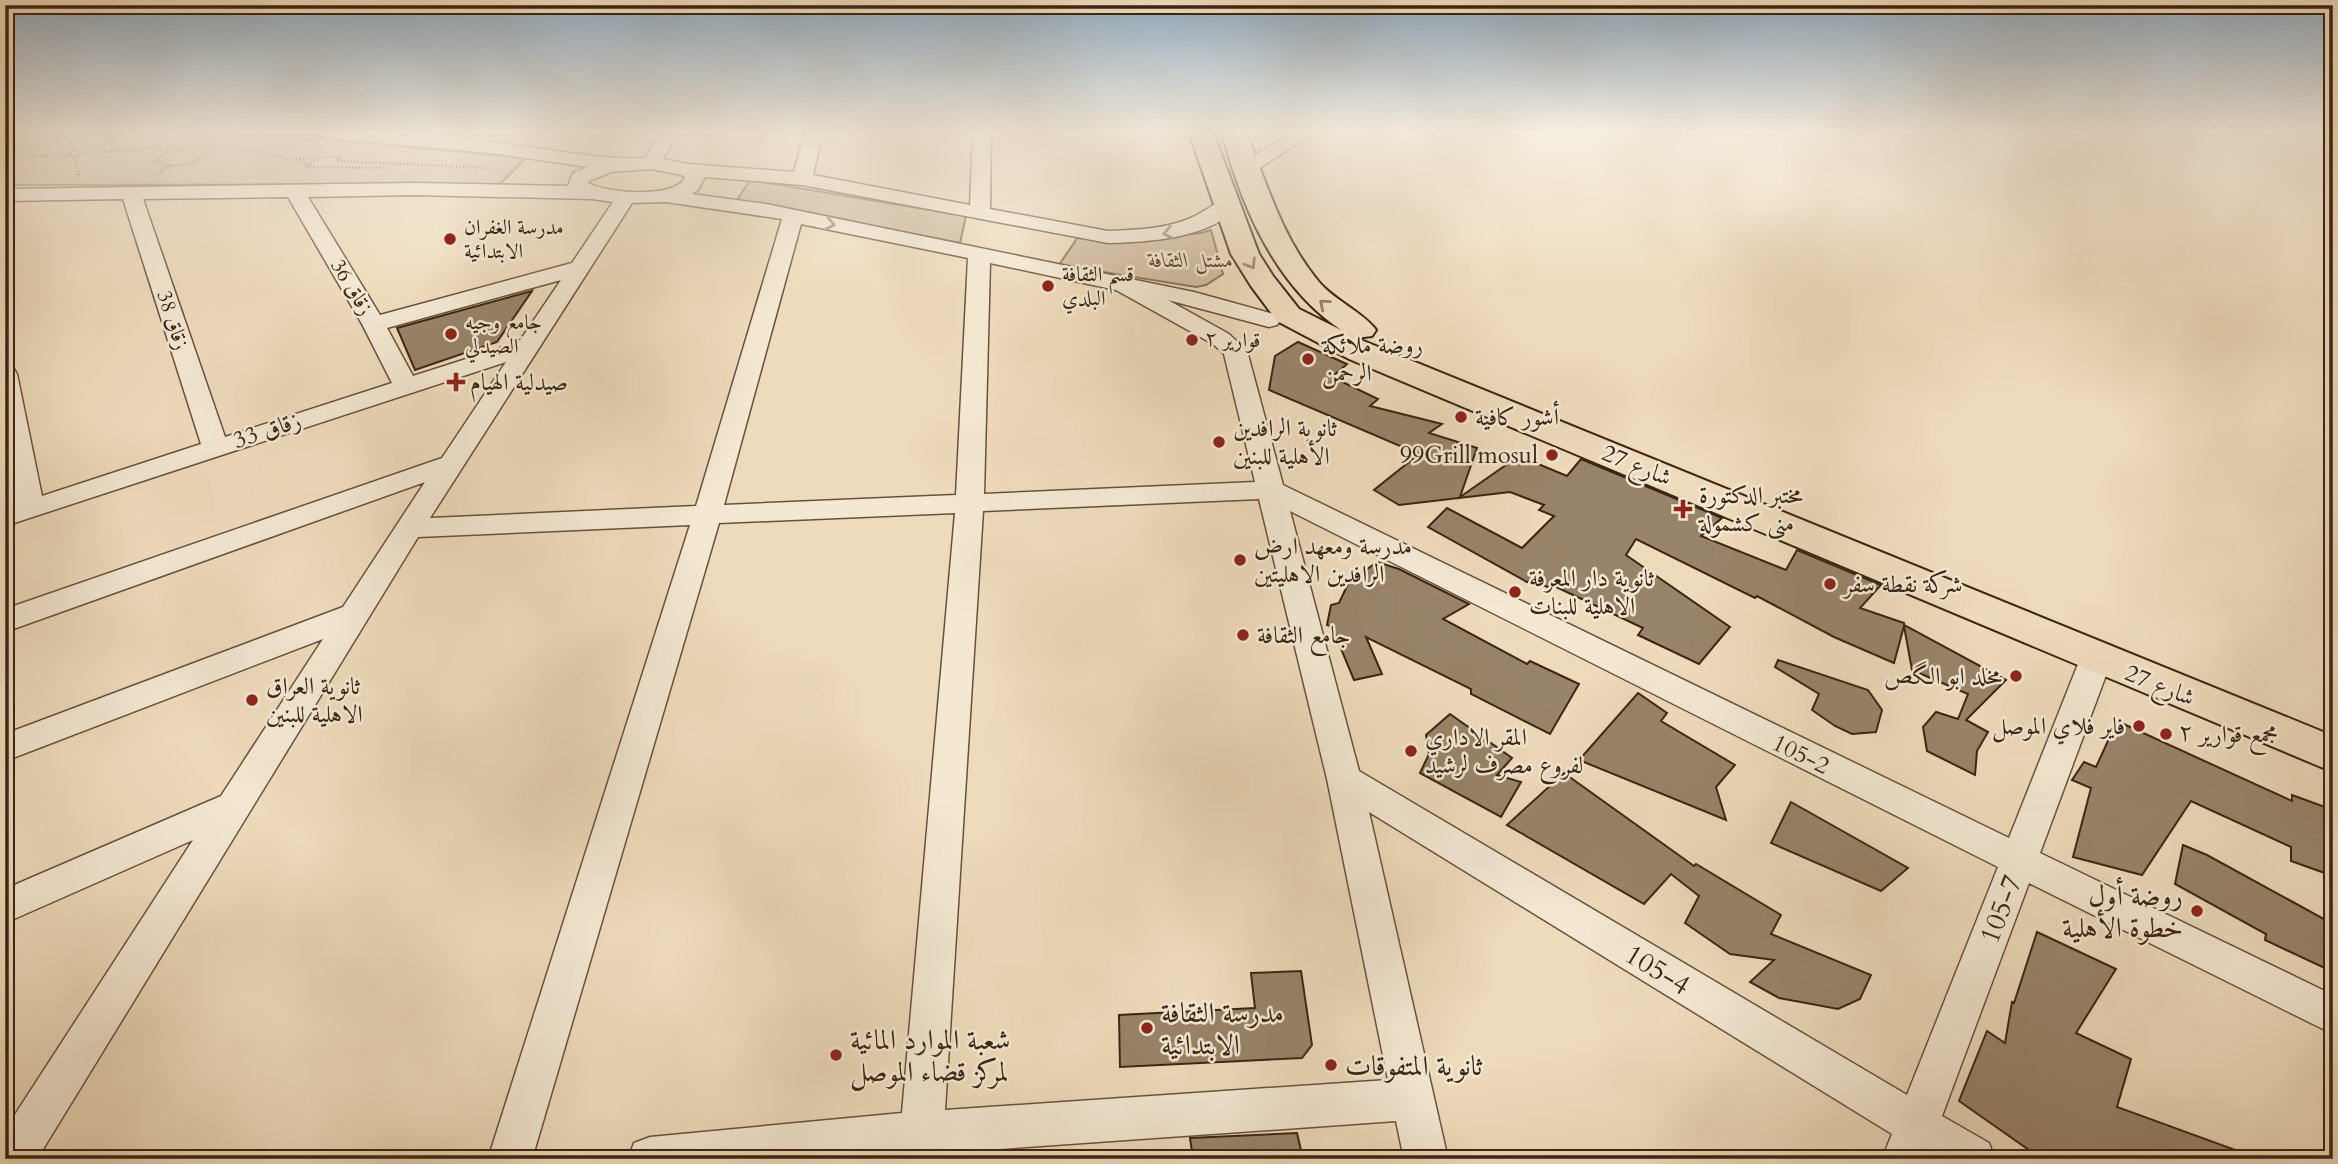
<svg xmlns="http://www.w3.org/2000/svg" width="2338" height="1164" viewBox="0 0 2338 1164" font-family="Cardo,Amiri,serif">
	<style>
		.green { fill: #d0bc9f; stroke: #867058; stroke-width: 2 }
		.building { fill: #98846a; stroke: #3b2512; stroke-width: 2 }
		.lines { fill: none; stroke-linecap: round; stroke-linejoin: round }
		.minor-casing { stroke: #68523c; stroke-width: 3 }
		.major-casing { stroke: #3b2512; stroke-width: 4 }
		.path { stroke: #3b2512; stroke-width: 2.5; stroke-dasharray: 1 2.5; stroke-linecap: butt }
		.minor { fill: #f4e8d3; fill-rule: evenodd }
		.major { fill: #eedbbc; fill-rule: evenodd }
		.oneway { stroke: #988672 }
		.oneway2 { stroke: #948067 }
		.poi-dot { fill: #8f2418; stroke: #f4e8d3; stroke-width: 2.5 }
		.labels { text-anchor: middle; stroke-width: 5; stroke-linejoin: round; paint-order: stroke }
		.far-poi-label { font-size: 21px; fill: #3b2512; stroke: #f4e8d3; text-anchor: start }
		.far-park-label { font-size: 21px; font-style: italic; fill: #604b35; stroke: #f4e8d3 }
		.far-street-label { font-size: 21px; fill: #3b2512; stroke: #f4e8d3 }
		.poi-label { font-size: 24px; fill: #3b2512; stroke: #f4e8d3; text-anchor: start }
		.street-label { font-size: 24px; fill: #3b2512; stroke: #f4e8d3 }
		.near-poi-label { font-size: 28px; fill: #3b2512; stroke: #f4e8d3; text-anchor: start }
		.near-street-label { font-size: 28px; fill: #3b2512; stroke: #f4e8d3 }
	</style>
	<rect width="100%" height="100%" fill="#eedbbc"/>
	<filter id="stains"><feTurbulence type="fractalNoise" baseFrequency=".00286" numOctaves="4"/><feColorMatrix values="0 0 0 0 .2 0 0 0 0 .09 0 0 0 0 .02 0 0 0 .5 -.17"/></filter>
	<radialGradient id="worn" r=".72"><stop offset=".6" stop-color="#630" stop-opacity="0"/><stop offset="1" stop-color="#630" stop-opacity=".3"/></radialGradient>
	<g class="green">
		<path d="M5,132H237L526,158L500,184L5,185Z"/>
		<path d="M750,180L966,216L960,243L737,200Z"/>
		<path d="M1211,230L1223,274L1206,285L1196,287L1059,265L1078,237L1112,242L1201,233Z"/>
	</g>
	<g class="building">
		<path d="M532,291L497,342L415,370L397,328Z"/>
		<path d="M1298,342L1347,364L1332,377L1378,399L1370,406L1442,424L1429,433L1477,448L1460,497L1519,456L1567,476L1581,459L1722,518L1701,536L1786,570L1797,550L1881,585L1860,608L1904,623V625L2006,680L1966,720L1988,732L1977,751L1975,775L1927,751L1923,727L1936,712L1958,719L1968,694L1912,670L1904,626L1894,663L1834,637L1757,596L1755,598L1636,539L1626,555L1730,627L1699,664L1638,635L1643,628L1552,585L1550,588L1531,580L1527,582L1428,527L1447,508L1522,548L1554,516L1539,510L1544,505L1510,492L1399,505L1374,490L1419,454L1269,390L1275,356Z"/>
		<path d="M1377,562L1399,569L1469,604L1443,619L1527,664L1530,661L1579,684L1550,734L1471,694V689L1366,637L1382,674L1354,680L1332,627L1327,625L1331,605L1339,603L1349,582Z"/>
		<path d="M1778,660L1868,690L1882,710L1876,732L1852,734L1835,726L1812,710L1819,694L1775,667Z"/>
		<path d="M1638,693L1667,713L1661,721L1735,765L1716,787L1726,820L1579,760Z"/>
		<path d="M1450,714L1512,758L1497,775L1521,782L1501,817L1420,773L1429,754L1426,735Z"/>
		<path d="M2117,721L2292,801V795L2333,810V876L2291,861V847L2191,801L2142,875L2073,857L2091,788L2072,780L2084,762L2096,767Z"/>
		<path d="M1564,773L1694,866L1696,864L1781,915L1771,934L1871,975L1860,999L1838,1009L1779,998L1750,982L1774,960L1730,954L1685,923L1699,896L1671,874L1644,904L1507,825Z"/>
		<path d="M1791,802L1908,868L1881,891L1771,843Z"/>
		<path d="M2183,845L2207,855L2333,924V972L2265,940L2266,934L2175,884Z"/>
		<path d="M2037,932L2116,969L2076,1033L2131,1059L2117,1107L2252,1156L2251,1159H2042L1959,1101L1987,1031L2005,1043L2012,1002L2014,1003Z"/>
		<path d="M1301,971L1312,1045L1302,1058L1120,1067L1119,1015L1255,1008L1251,973Z"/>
		<path d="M1297,1133L1303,1159H1193L1190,1138Z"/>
	</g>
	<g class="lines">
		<g class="minor-casing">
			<g id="minor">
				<path d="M315,132C384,126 459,137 528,147C567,152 605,160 645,158L661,132H679L663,159L688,164L794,172L805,132H823L813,175L970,205L973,132H991L990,209L1108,231C1136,230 1165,229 1191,218C1206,212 1220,196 1236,200L1239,204C1214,239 1147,242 1108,243L802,185L705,177L698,190L692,194L766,204L1194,292L1277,315L1281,320L1277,325L1269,327L1168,300L1229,334L1247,351L1283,485L2009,838L2080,659L2085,651L2096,648L2107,651L2112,659L2040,853L2333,995V1034L2029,883L1942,1116L1989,1143L1995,1159H1932L1927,1156L1926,1159H1882L1892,1134L1369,812L1448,1159H1404L1396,1121L942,1153V1159H628L634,1143L650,1137L902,1113L955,513L719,523L532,1159H488L690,525L418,537L37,1159H5V1130L193,840L5,923V889L221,796L323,639L5,761V734L343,607L425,482L5,632V609L442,458L506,362L5,526V507L15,504L5,439V367L14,369L17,374L42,496L201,444L123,199L5,201V189L414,183L568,186L573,173L588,167L491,153L324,138ZM651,169L682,175L685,178C674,199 606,193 588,183L589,181L611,172ZM414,195L592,199L613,202L572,263L380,315L308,197ZM288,197L362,324L392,383L225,437L143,199ZM666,202L782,219L696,506L430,518L632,203ZM801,224L968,258L956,495L724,505ZM990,263L1116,290L1213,344L1224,354L1255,482L984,494ZM561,280L519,342L413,376L387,328ZM1259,499L1327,779L1388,1080L945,1110L983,511ZM1290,511L1998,867L1907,1095L1359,771Z"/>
				<path d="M1293,132H1314L1254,172H1240L1237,168L1240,164Z"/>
			</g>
		</g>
		<g class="major-casing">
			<path id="major" d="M1189,132H1213L1259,254L1273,276L1299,309L1341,330C1275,286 1241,206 1222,132H1246C1267,184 1282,238 1319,282C1334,300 1364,313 1376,330L1372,336L1356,338L2333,736V772L1349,359L1277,321L1251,286L1231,254Z"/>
		</g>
		<g class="path">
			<path d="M65,132L74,151"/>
			<path d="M201,145L207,146L210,151C195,164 173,172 156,160L168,151Z"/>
			<path d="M208,146L255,150L309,165"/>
			<path d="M74,151L84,152L75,157L66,156Z"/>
			<path d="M83,153L173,147"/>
			<path d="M5,155L34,144L42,135L38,132"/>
			<path d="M5,157L66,155"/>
			<path d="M75,157L79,176"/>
			<path d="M296,159L315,158"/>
			<path d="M381,168L306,167L320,157H341L337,161L487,168"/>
			<path d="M158,174L170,165"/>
		</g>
		<use href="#minor" class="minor"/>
		<use href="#major" class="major"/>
	</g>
	<defs><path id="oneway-chevron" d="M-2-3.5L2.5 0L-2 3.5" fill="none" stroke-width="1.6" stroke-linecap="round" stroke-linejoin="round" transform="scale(1.75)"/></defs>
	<g class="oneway">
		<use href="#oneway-chevron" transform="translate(830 224) rotate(12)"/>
		<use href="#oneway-chevron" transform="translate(1168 233) rotate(169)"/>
	</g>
	<g class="oneway2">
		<use href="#oneway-chevron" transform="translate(1251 264) rotate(59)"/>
		<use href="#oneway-chevron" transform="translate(1324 304) rotate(-140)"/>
	</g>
	<linearGradient id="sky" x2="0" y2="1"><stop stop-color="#92abbf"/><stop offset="0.45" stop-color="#f7efe1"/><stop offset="1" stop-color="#f7efe1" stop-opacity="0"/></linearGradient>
	<rect width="2338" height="294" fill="url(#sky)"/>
	<g class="poi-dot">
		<circle cx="450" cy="239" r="7"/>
		<circle cx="1048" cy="286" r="7"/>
		<circle cx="451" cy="334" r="7"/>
		<circle cx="1192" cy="340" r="7"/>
		<circle cx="1308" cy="359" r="7"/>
		<path d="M452.5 371.5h7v7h7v7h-7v7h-7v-7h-7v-7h7z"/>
		<circle cx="1461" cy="417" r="7"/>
		<circle cx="1219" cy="442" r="7"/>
		<circle cx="1552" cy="455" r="7"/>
		<path d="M1679.5 498.5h7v7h7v7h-7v7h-7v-7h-7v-7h7z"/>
		<circle cx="1240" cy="560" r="7"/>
		<circle cx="1830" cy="584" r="7"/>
		<circle cx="1515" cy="592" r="7"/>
		<circle cx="1243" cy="635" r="7"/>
		<circle cx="2016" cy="676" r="7"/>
		<circle cx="252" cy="700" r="7"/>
		<circle cx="2139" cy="726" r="7"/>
		<circle cx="2166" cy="734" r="7"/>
		<circle cx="1411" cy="751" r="7"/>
		<circle cx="2197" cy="911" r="7"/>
		<circle cx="1147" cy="1028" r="7"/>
		<circle cx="836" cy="1055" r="7"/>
		<circle cx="1331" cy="1065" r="7"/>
	</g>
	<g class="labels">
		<g class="far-poi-label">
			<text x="464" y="234">مدرسة الغفران<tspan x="464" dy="24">الابتدائية</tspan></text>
			<text x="1062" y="281">قسم الثقافة<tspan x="1062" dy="24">البلدي</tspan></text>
			<text x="465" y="329">جامع وجيه<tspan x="465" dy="24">الصيدلي</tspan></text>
			<text x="1206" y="347">قوارير ٢</text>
		</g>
		<g class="far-park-label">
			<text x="1191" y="267">مشتل الثقافة</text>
		</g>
		<g class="far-street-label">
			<text transform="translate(352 287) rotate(59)" y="7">زقاق 36</text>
			<text transform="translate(173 320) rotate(72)" y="7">زقاق 38</text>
		</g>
		<g class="poi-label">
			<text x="1322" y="353">روضة ملائكة<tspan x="1322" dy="28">الرحمن</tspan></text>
			<text x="470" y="390">صيدلية الهيام</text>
			<text x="1475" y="425">أشور كافية</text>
			<text x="1233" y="436">ثانوية الرافدين<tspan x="1233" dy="28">الأهلية للبنين</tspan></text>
			<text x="1538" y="463" text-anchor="end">99Grill mosul</text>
			<text x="1699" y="503">مختبر الدكتورة<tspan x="1699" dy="28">منى كشمولة</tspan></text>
			<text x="1254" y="554">مدرسة ومعهد ارض<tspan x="1254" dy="28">الرافدين الاهليتين</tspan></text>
			<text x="1529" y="586">ثانوية دار المعرفة<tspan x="1529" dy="28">الاهلية للبنات</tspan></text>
			<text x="1844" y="592">شركة نقطة سفر</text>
			<text x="1257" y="643">جامع الثقافة</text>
			<text x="2002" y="684" text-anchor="end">مخلد ابو الگص</text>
			<text x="266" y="694">ثانوية العراق<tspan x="266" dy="28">الاهلية للبنين</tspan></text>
			<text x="2125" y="734" text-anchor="end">فاير فلاي الموصل</text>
			<text x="2180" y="742">مجمع قوارير ٢</text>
			<text x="1425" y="745">المقر الاداري<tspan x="1425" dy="28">لفروع مصرف لرشيد</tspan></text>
		</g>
		<g class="street-label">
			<text transform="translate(267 430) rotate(-18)" y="8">زقاق 33</text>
			<text transform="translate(1637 465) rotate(22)" y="8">شارع 27</text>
			<text transform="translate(2160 685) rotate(22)" y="8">شارع 27</text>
			<text transform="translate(1801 754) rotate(26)" y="8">105-2</text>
		</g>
		<g class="near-poi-label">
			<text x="2183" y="905" text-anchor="end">روضة أول<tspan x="2183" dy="32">خطوة الأهلية</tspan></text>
			<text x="1161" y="1022">مدرسة الثقافة<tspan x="1161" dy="32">الابتدائية</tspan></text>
			<text x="850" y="1049">شعبة الموارد المائية<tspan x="850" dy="32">لمركز قضاء الموصل</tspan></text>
			<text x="1345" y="1075">ثانوية المتفوقات</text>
		</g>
		<g class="near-street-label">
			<text transform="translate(2000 909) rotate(-69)" y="10">105-7</text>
			<text transform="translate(1658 969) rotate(31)" y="10">105-4</text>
		</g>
	</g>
	<rect width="2338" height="1164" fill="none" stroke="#eedbbc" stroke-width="28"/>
	<rect x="7" y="7" width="2324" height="1150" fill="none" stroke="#3b2512" stroke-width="3.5"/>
	<rect x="14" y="14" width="2310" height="1136" fill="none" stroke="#3b2512" stroke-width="2"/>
	<rect width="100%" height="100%" filter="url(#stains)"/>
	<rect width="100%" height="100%" fill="url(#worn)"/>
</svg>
